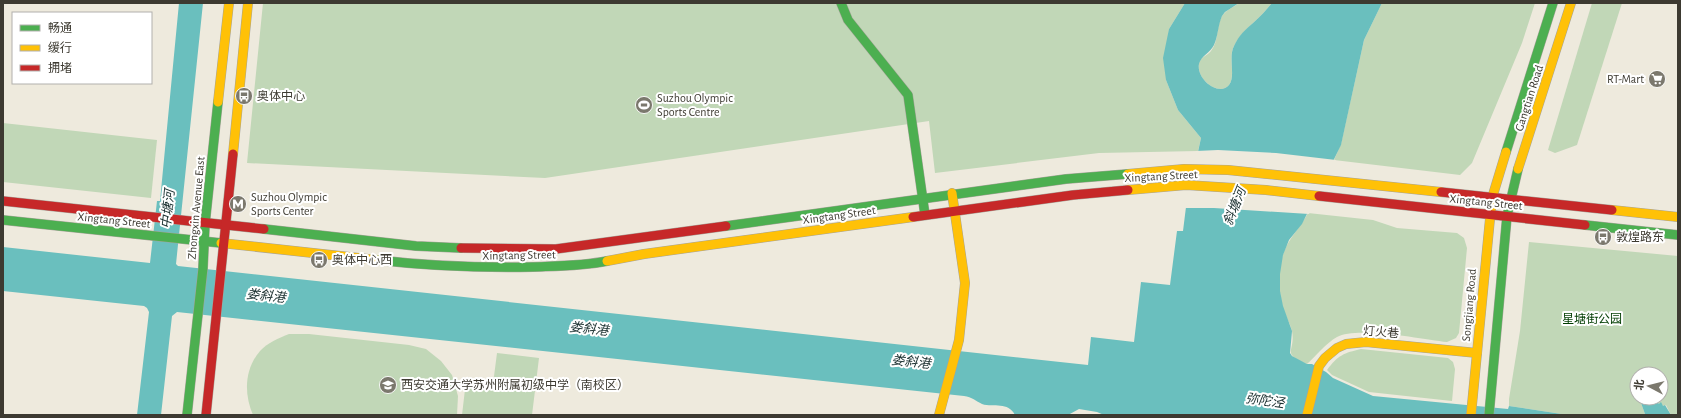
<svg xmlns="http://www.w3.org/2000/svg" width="1681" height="418" viewBox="0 0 1681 418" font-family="'Alegreya Sans','Noto Sans SC',sans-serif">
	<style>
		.green { fill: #c1d7b7 }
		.water { fill: #6abfbe }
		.pier { fill: #eeeadd }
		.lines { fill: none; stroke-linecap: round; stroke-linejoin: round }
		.fast-casing { stroke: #a6a399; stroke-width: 10 }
		.slow-casing { stroke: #a6a399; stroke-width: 10 }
		.jam-casing { stroke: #a6a399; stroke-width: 10 }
		.fast { stroke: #4caf50; stroke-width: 9 }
		.slow { stroke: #ffc107; stroke-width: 9 }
		.jam { stroke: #c62828; stroke-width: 9 }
		.labels { text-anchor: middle; stroke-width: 4; stroke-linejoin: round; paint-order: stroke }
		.poi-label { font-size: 12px; fill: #3d3a31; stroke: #fff; text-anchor: start }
		.street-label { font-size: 12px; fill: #3d3a31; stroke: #fff }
		.park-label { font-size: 12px; fill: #003c00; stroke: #fff }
		.water-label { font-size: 13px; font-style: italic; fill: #1b3030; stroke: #fff }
	</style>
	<rect width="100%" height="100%" fill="#eeeadd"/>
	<g class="green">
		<path d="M263,3H1185L1169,29L1166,80L1178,110L1201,138L1198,151L1099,153L935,173L929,121L545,178L247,163Z"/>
		<path d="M1239,3H1272C1266,10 1260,17 1253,23C1245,30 1239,36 1234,46C1228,56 1236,77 1229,85C1219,97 1196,79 1199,64C1200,57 1207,56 1211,51C1219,41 1216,26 1222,16C1226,10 1234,7 1239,3Z"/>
		<path d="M1382,3H1535L1522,43L1472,163L1460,175L1334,160L1341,144L1364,40Z"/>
		<path d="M1592,3H1622L1577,145L1555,153L1548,150Z"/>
		<path d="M3,123L157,140L151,198L3,182Z"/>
		<path d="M1308,213L1373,220L1397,228L1457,233L1464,238L1467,248L1459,333L1456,338L1447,342C1422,339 1356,326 1337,337C1326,343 1316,356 1307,364C1280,353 1296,352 1292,331C1290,323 1285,315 1283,308C1278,289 1277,265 1286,247C1292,235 1301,226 1308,213Z"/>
		<path d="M1529,242L1678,256V415H1671L1666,405L1663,406L1659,404L1654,398H1661V374H1637V398H1651L1641,403L1645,414L1639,415H1568L1509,406V399L1520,331Z"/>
		<path d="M289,334H309L409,345L426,349L441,361L452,375L458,396L457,415H253C244,394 244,370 260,351C267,343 279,338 289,334Z"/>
		<path d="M1361,349L1448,358L1453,362L1455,369L1452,401L1369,392L1332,375L1327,370C1338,355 1344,353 1361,349Z"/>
		<path d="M497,353L539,358L532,415H462L466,381L493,384Z"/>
	</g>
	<g class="water">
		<path d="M179,3H203L176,264L178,266L1088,365L1091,337L1134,342L1141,282L1170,285L1177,231H1183L1186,207L1201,138L1178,110L1166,80L1163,58L1169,29L1185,3H1239L1225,12L1222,16C1218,25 1218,36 1214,45C1210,53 1201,56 1199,64C1196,79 1219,97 1229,85C1236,77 1228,57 1234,46C1239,35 1245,30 1253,23C1260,17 1266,10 1272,3H1382L1364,40L1341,145L1302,224L1289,240L1283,255L1280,274V291L1283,306L1292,331L1290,353L1292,356L1307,364H1312L1326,372L1333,378L1373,396L1508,409L1509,406L1568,415H1104L1097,412L1079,409L1068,415H1015C1008,401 994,408 982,404C976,401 972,397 964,396L177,312L172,316L161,415H137L149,312L147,308L144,306L3,291V247L150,263L157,201H160Z"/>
		<path d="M1651,398H1654L1659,404L1661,402L1663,406L1665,405L1671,415H1639L1645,414L1641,403Z"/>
	</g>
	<path class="pier" d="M1218,150L1276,153L1336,160L1309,214L1214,208H1184L1196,151Z"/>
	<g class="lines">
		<g class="fast-casing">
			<g id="fast">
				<path d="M841,3L848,20L908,95L925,215"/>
				<path d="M1506,152L1553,3"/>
				<path d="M3,220L221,243"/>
				<path d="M1585,225L1678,235"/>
				<path d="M726,226L1066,179L1128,174"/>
				<path d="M264,229L416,246L461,248"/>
				<path d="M377,260C429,266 481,268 533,267C558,266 583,266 607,261"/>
				<path d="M187,415L203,268L205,224L218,102"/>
				<path d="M1489,415L1507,216L1518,169"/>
			</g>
		</g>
		<g class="slow-casing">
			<g id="slow">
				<path d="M218,102L229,3"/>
				<path d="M233,154L248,3"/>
				<path d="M1518,169L1571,3"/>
				<path d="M1128,174L1184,169L1228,170L1441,192"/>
				<path d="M1128,190L1186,185L1266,190L1319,196"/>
				<path d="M1612,210L1678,217"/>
				<path d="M221,243L377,260"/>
				<path d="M607,261L644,254L913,217"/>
				<path d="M939,415L959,340L965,283L952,193"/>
				<path d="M1307,415L1319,366L1325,358L1337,348L1346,344L1366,342L1477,353"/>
				<path d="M1471,415L1492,198L1506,152"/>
			</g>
		</g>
		<g class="jam-casing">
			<g id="jam">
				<path d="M1441,192L1612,210"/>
				<path d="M1319,196L1585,225"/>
				<path d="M3,201L264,229"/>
				<path d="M913,217L1073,195L1128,190"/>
				<path d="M461,248L556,249L726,226"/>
				<path d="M206,415L233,154"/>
			</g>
		</g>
		<use href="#fast" class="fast"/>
		<use href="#slow" class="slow"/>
		<use href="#jam" class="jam"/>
	</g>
	<defs>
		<g id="supermarket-disc" transform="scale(0.9)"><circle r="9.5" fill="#7b786d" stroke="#fff"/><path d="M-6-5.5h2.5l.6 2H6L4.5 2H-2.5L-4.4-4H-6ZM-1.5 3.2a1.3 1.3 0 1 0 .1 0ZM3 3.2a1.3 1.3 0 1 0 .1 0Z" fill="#fff"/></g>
		<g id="bus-disc" transform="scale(0.9)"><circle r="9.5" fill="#7b786d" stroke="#fff"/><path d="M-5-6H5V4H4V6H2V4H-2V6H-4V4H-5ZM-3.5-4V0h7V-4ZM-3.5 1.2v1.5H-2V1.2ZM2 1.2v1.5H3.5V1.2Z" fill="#fff"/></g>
		<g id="stadium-disc" transform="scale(0.9)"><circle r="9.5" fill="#7b786d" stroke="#fff"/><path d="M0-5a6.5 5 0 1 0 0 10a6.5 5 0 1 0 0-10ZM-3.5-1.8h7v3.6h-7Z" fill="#fff"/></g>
		<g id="metro-disc" transform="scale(0.9)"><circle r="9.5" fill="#7b786d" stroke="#fff"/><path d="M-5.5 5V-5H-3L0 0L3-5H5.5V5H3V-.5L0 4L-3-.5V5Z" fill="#fff"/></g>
		<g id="school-disc" transform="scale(0.9)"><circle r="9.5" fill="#7b786d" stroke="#fff"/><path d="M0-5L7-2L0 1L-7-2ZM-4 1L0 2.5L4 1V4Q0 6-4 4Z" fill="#fff"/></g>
	</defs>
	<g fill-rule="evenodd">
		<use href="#supermarket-disc" x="1657" y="79"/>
		<use href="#bus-disc" x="244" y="96"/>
		<use href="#stadium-disc" x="644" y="105"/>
		<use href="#metro-disc" x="238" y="204"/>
		<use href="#bus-disc" x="1603" y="237"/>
		<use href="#bus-disc" x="319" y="260"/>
		<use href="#school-disc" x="388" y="385"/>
	</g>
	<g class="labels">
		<g class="poi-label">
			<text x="1644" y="83" text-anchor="end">RT-Mart</text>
			<text x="257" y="100">奥体中心</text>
			<text x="657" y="102">Suzhou Olympic<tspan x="657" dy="14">Sports Centre</tspan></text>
			<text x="251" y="201">Suzhou Olympic<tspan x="251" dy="14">Sports Center</tspan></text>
			<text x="1616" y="241">敦煌路东</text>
			<text x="332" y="264">奥体中心西</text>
			<text x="401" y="389">西安交通大学苏州附属初级中学（南校区）</text>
		</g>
		<g class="street-label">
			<text transform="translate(1529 98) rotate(-72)" y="4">Gangtian Road</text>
			<text transform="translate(1161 176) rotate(-3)" y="4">Xingtang Street</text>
			<text transform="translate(1486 202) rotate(6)" y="4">Xingtang Street</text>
			<text transform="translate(196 208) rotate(-85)" y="4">Zhongxin Avenue East</text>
			<text transform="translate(839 215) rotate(-8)" y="4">Xingtang Street</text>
			<text transform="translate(114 220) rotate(6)" y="4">Xingtang Street</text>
			<text transform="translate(519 255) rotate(-1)" y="4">Xingtang Street</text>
			<text transform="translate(1469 305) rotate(-85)" y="4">Songjiang Road</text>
			<text transform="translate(1381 332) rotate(5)" y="4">灯火巷</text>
		</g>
		<g class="park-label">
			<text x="1592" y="323">星塘街公园</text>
		</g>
		<g class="water-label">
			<text transform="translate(1234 206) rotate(-68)" y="5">斜塘河</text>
			<text transform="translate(167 209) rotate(-84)" y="5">中塘河</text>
			<text transform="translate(266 295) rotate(6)" y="5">娄斜港</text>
			<text transform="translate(589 328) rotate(6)" y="5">娄斜港</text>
			<text transform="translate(911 361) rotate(6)" y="5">娄斜港</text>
			<text transform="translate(1265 400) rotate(8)" y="5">弥陀泾</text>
		</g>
	</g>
	<rect width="1681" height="418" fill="none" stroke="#3d3a31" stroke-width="8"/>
	<rect x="12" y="12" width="140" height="72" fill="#ffffff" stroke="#b1b0ad"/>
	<rect x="20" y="25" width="20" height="6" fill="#4caf50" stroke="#b1b0ad"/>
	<text x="48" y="32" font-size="12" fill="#3d3a31">畅通</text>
	<rect x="20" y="45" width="20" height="6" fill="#ffc107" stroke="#b1b0ad"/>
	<text x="48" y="52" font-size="12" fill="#3d3a31">缓行</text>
	<rect x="20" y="65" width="20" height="6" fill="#c62828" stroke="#b1b0ad"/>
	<text x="48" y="72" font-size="12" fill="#3d3a31">拥堵</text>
	<g transform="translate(1649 386) rotate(277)"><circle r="19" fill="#ffffff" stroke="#b1b0ad"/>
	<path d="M0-3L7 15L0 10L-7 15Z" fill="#7b786d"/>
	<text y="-6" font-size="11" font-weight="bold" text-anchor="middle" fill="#3d3a31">北</text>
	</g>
</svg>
